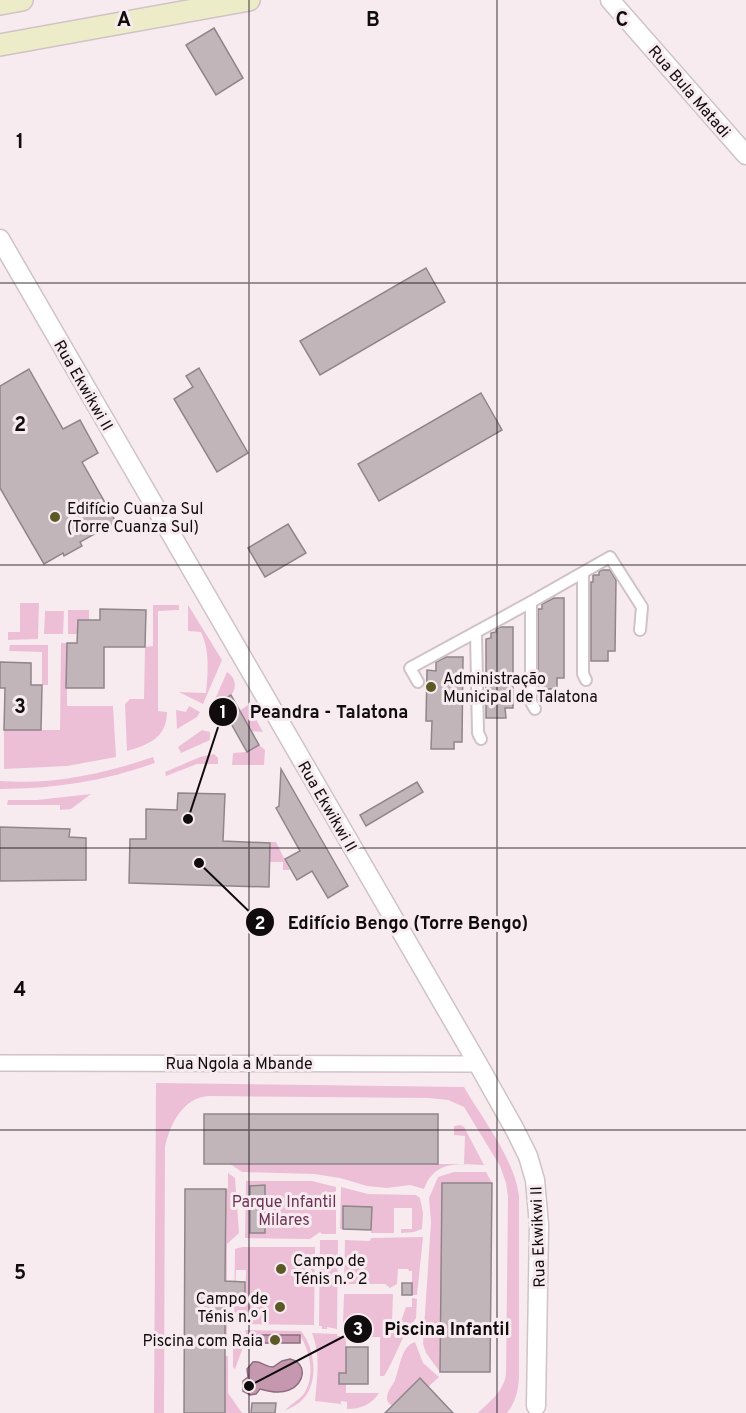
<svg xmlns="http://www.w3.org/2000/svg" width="746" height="1413" viewBox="0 0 746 1413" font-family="Overpass,sans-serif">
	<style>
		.green { fill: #edbfd6; fill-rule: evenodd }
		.water { fill: #c698af; stroke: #8f6e7f; stroke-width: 1.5 }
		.building { fill: #c1b5ba; stroke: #90858a; stroke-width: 1.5 }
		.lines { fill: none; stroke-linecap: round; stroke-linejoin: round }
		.pedestrian-casing { stroke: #cfc3c8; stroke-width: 14 }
		.minor-casing { stroke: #cfc3c8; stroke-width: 18 }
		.tertiary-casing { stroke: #cfc3c8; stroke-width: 21 }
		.secondary-casing { stroke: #cfc3c8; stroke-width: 24 }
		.pedestrian { stroke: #fff; stroke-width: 10 }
		.minor { stroke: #fff; stroke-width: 15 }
		.tertiary { stroke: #fff; stroke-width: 18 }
		.secondary { stroke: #edecc8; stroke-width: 21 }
		.grid { fill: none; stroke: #100c0e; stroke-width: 1.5; stroke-opacity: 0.55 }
		.poi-dot { fill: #5b5a27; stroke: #f7ebf0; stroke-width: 2 }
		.labels { text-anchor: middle; stroke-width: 6; stroke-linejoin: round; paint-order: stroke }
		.street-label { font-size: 16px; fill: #100c0e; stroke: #f7ebf0 }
		.poi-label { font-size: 16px; fill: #100c0e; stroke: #f7ebf0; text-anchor: start }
		.park-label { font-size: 16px; fill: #6c3353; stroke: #f7ebf0 }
		.grid-label { font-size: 20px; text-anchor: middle; font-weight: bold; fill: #100c0e; stroke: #f7ebf0; stroke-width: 6; stroke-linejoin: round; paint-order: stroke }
		.leader { fill: none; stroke: #100c0e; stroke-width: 2 }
		.callout-dot { fill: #100c0e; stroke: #f7ebf0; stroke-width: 2 }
		.mark-label { font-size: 18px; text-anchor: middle; font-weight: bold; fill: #fff }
		.callout-label { font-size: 18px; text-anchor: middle; font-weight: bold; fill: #100c0e; stroke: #f7ebf0; stroke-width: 6; stroke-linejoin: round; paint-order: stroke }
	</style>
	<rect width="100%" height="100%" fill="#f7ebf0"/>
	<g class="green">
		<path d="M20,603H39L38,639L8,640V632H20Z"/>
		<path d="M153,605H179V610L158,611V711L167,712C167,737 149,745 127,751L125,704L130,699H144L145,647L153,646Z"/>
		<path d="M188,605L222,660L203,704L179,692L206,693C208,672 210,651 201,632L188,631Z"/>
		<path d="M68,610H89V620H78L77,634H68Z"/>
		<path d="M45,611H64L63,634H44Z"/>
		<path d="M61,643H67V706H113L116,757L67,766L4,769V730H60Z"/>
		<path d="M10,645H48V685H42V652L9,651Z"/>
		<path d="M227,672C235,677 238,687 231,695C227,700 217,703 212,706Z"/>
		<path d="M248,705L263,732L251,731L239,711Z"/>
		<path d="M189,706L200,712L197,717L177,729L176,710L186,712Z"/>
		<path d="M202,730L210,732V740L181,753L178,747Z"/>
		<path d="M259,745L265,750L264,765H232L233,753L247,752Z"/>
		<path d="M214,754L218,758V764H197L166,776L165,772L200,757Z"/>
		<path d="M153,757L155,763C104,781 54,789 0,789V781C52,785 104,774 153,757Z"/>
		<path d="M91,794L71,809L60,810V805H7L8,800H37Z"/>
		<path d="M270,842H276L290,870H283V862H269Z"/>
		<path d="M156,1083L464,1087C483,1120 514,1158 519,1196V1378C518,1392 516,1401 507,1413H478C490,1401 504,1391 506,1374L508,1197L506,1183L500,1166L464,1107L448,1100L429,1098L208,1096C183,1098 170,1124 165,1147L164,1413H154Z"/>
		<path d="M460,1125L464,1127L484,1165C457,1164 435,1160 424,1189L410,1185L387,1188L367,1186L340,1178L314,1174L242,1172L230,1164H464L465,1136L454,1135V1126Z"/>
		<path d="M454,1172H486L492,1183L440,1372L426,1353L423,1344L431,1222L429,1198L438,1177Z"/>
		<path d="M228,1173L235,1178L239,1233L227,1244V1348H225L226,1189H228Z"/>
		<path d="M246,1181H312L336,1187V1234H322L320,1232L310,1239L245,1238Z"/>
		<path d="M341,1187L368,1194L416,1195L420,1198L423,1213L422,1229L414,1232L401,1233V1229H412V1208H394V1233H371L372,1207L344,1206L343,1229H340Z"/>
		<path d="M423,1237L417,1295H412V1271H409L408,1269H398L397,1284L390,1288L385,1284H344L345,1240L370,1241L371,1238Z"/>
		<path d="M320,1240H338L337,1329L327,1327V1329H322V1326H319Z"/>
		<path d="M242,1247H315L314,1325L239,1324L234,1320L235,1249ZM236,1270H246L245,1306H235Z"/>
		<path d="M344,1294H393L392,1323L406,1332C401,1341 388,1372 384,1376H380V1337H352V1323H343Z"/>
		<path d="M412,1298L417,1299L416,1318L409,1328L401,1321L406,1307H412Z"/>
		<path d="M245,1330L301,1331C315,1348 320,1384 301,1401C297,1405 290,1408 285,1411C290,1404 298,1401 303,1395C316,1377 310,1352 300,1335H251V1338L247,1339Z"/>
		<path d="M236,1331H241L245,1342L235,1369L233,1367V1335Z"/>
		<path d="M312,1333L337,1334V1336L344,1337V1334H346V1373H339V1384H346V1393H379C371,1405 361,1409 347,1409V1402L341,1401V1404L315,1401C317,1378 321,1355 312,1333Z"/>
		<path d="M415,1342L423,1363L439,1377L428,1387L420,1379L392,1406C389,1403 387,1402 387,1398C387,1391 393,1385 395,1380C400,1367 401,1346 415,1342Z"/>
		<path d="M225,1356H228V1393L242,1413H224Z"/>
	</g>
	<g class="water">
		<rect x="251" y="1335" width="49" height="8"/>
		<path d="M290,1359C308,1363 305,1384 289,1390C280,1394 270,1392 260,1389L256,1394L250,1395L243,1391V1381L248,1377L247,1369L253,1362C261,1360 264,1367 273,1367L282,1361Z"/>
	</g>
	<g class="building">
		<path d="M214,28L243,78L216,95L186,45Z"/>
		<path d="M426,268L445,302L320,375L300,341Z"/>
		<path d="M199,368L248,453L217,472L174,399L193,387L186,376Z"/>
		<path d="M29,369L63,429L80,420L98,453L82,462L116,522L80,542L82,546L64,556L63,553L44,564L0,488V386Z"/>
		<path d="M481,393L502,430L379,501L358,464Z"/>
		<path d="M288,524L306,553L265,577L248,548Z"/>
		<path d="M602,570H610L616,580L615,651H608V661H591V582H593V575H599V572Z"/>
		<path d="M554,598H564V678H557V689H538V609H542V604Z"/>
		<path d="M100,609L146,610L145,647H104V688H66L67,643H77L78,620H100Z"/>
		<path d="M500,627H513V708H505L506,718H486V639L491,638V633L496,632V629Z"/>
		<path d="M446,657H463L462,742H454V749H431L432,721H426L427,670L436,671V662Z"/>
		<path d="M0,662L31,663V685H42L41,730H4L5,688H0Z"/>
		<path d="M231,695L259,745L247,752L219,702Z"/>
		<path d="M281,769L348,886L328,898L312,871L297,880L285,859L300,851L276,808L279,806Z"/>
		<path d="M417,782L423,792L366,826L360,815Z"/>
		<path d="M178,793L225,794L223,841L270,843L269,887L129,883L130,839H146V809L177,810Z"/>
		<path d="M0,827L70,829L69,837L86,838V880L0,881Z"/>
		<rect x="204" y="1114" width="234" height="50"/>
		<path d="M442,1183H492L490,1372H440Z"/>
		<path d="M265,1185V1233H250V1186Z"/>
		<path d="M185,1189H226L225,1281L245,1282V1294H225V1413H184Z"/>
		<path d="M343,1206L372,1207L371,1230L343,1229Z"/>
		<rect x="402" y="1283" width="10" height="12"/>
		<path d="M346,1347H368V1384H339V1373H346Z"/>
		<path d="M420,1378L453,1413H385Z"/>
		<path d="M252,1403H276L275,1413H251Z"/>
	</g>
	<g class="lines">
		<g class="pedestrian-casing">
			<g id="pedestrian">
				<path d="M583,573V674L586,680"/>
				<path d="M531,602V702L535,709"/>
				<path d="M476,632L478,733L481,739"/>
				<path d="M418,682L410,668L531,602L610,557L642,607L640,630"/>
			</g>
		</g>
		<g class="minor-casing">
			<path id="minor" d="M0,1063L478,1064"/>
		</g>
		<g class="tertiary-casing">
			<g id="tertiary">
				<path d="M610,0L746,155"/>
				<path d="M0,239L478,1064L514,1128L528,1156L535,1180L539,1225L536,1406"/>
			</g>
		</g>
		<g class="secondary-casing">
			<g id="secondary">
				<path d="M0,4L22,0"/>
				<path d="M0,45L249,0"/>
			</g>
		</g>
		<use href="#pedestrian" class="pedestrian"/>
		<use href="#minor" class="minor"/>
		<use href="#tertiary" class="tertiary"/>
		<use href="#secondary" class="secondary"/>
	</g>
	<path class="grid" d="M249,0V1413M497,0V1413M0,283H746M0,565H746M0,848H746M0,1130H746"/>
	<g class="poi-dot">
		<circle cx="55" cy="517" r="6"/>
		<circle cx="431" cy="687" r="6"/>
		<circle cx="281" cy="1269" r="6"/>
		<circle cx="280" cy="1307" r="6"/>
		<circle cx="275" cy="1340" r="6"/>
	</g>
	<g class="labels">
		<g class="street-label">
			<text transform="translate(690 91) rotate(49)" y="6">Rua Bula Matadi</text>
			<text transform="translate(84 385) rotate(60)" y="6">Rua Ekwikwi II</text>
			<text transform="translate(328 806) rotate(60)" y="6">Rua Ekwikwi II</text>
			<text x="239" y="1069">Rua Ngola a Mbande</text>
			<text transform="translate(537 1237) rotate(-92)" y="6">Rua Ekwikwi II</text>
		</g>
		<g class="poi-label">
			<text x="67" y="514">Edifício Cuanza Sul<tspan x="67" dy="18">(Torre Cuanza Sul)</tspan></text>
			<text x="443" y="684">Administração<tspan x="443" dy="18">Municipal de Talatona</tspan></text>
			<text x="293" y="1266">Campo de<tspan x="293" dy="18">Ténis n.º 2</tspan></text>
			<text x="268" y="1304" text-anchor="end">Campo de<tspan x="268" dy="18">Ténis n.º 1</tspan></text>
			<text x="263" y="1346" text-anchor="end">Piscina com Raia</text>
		</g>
		<g class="park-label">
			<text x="284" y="1207">Parque Infantil<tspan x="284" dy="18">Milares</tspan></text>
		</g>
	</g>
	<g class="grid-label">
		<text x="124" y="26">A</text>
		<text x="373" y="26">B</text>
		<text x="622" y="26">C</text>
		<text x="20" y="148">1</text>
		<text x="20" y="431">2</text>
		<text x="20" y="713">3</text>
		<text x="20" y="996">4</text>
		<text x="20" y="1279">5</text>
	</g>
	<path class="leader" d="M188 819L223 712M199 863L260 922M249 1386L358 1329"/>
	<g class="callout-dot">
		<circle cx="188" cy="819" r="6"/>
		<circle cx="199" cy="863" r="6"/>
		<circle cx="249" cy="1386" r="6"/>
		<circle cx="223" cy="712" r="15"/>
		<circle cx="260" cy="922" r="15"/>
		<circle cx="358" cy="1329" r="15"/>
	</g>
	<g class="mark-label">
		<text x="223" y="718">1</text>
		<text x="260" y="929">2</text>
		<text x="358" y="1335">3</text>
	</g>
	<g class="callout-label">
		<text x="329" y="718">Peandra - Talatona</text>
		<text x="408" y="929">Edifício Bengo (Torre Bengo)</text>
		<text x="447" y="1335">Piscina Infantil</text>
	</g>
</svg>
